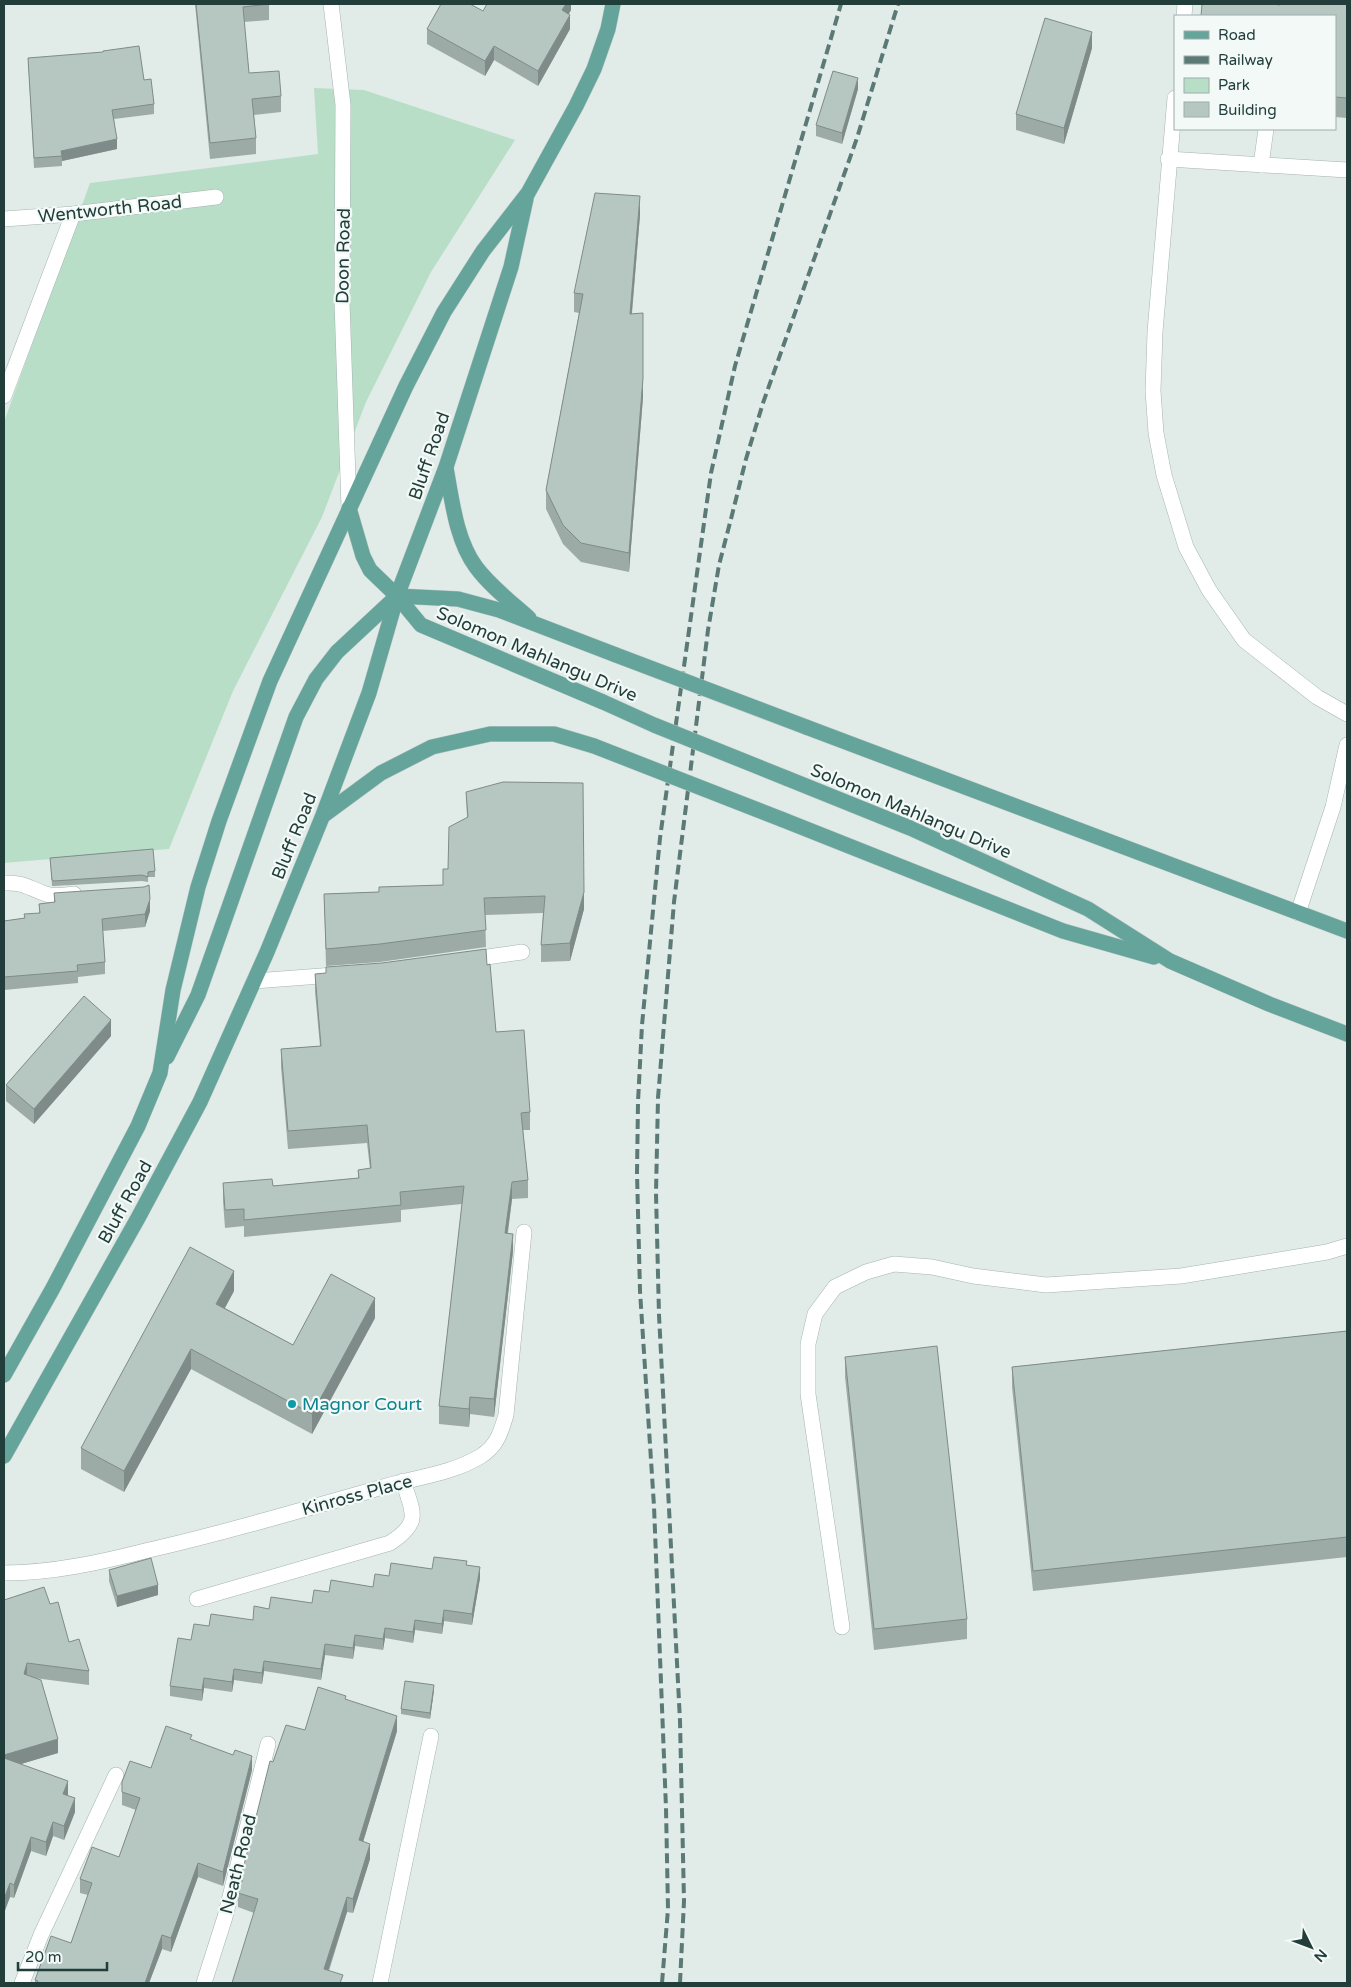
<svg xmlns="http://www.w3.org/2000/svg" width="1351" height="1987" viewBox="0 0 1351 1987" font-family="'Varela Round',sans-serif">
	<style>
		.green { fill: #b9dec8 }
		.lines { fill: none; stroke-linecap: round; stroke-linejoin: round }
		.minor-casing { stroke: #a4b4b1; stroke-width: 16 }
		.major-casing { stroke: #c1c9c8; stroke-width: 16 }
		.minor { stroke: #fff; stroke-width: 15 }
		.major { stroke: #64a49b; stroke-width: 15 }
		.rail { stroke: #5b7975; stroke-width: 4; stroke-dasharray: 10 5; stroke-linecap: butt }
		.major-bridge-casing { stroke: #c1c9c8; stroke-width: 16; stroke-linecap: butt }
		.major-bridge { stroke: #64a49b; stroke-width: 15 }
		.wall { fill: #9daba7 }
		.shaded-wall { fill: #7f8b88 }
		.building { fill: #b6c7c2; stroke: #7f8b88 }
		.culture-dot { fill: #0f9aa8; stroke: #f2f9f6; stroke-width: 2 }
		.labels { text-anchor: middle; stroke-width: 4.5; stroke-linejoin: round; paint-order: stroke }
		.street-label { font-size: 18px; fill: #213e3a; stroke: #f2f9f6 }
		.culture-label { font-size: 18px; fill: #0d838f; stroke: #f2f9f6; text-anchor: start }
	</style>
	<rect width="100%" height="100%" fill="#e1ece9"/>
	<path class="green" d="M314,88L364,90L515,140L431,272L366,402L322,517L233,691L169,849L4,863V422L90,183L318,154Z"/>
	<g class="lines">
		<g class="minor-casing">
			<g id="minor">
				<path d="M331,4L343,105L342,302L349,508"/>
				<path d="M1184,16L1185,4"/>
				<path d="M1175,98L1155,332L1153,391L1156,433L1164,475L1186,547L1209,590L1244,640L1317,697L1347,714"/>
				<path d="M1168,159L1347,170"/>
				<path d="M1261,165L1266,129"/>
				<path d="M4,219L73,214L216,197"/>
				<path d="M4,396L73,214"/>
				<path d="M4,883C24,882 28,888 46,894C54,897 65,895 74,894"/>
				<path d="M1298,913L1333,807L1347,745"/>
				<path d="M466,960L522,952"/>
				<path d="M254,981L334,975"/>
				<path d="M4,1573C53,1573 102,1562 149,1550C221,1534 291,1513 362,1493C376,1489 391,1484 406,1481C432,1475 458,1470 481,1456C497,1446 501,1432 506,1415L524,1232"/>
				<path d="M197,1599L390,1543C422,1522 413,1513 403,1481"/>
				<path d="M842,1627L808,1394V1344L815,1314L835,1287L866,1272L894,1264L932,1267L973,1276L1046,1285L1181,1276L1327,1252L1347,1246"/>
				<path d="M22,1983L41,1935L116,1775"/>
				<path d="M204,1983L225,1917L268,1744"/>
				<path d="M380,1983L431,1736"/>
			</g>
		</g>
		<g class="major-casing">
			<g id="major">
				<path d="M446,468C452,500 456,540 476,567C490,586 511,602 529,618"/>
				<path d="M349,508L363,556L370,570L397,596L421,625L603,702"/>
				<path d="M397,596L458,599L499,610L616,655"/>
				<path d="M806,727L1347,931"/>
				<path d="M786,778L910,828L1088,909L1170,961L1269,1004L1347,1034"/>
				<path d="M324,815L381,773L432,747L490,734H554L594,746"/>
				<path d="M781,819L1063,931L1154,957"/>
				<path d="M167,1057L198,995L296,717L316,679L337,652L396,597"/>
				<path d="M4,1375L53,1288L138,1126L160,1073L173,990L198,887L219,821L270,681L406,386L444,312L483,251L528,193L576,106L594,69L608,29L613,4"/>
				<path d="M4,1456L138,1218L200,1102L267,952L323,815L369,693L397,596L446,467L511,267L526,199"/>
			</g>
		</g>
		<use href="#minor" class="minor"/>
		<use href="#major" class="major"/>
		<g class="rail">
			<path d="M662,1983L668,1909L666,1808L654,1506L640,1291L637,1173L638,1102L642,1025L660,838L711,473L735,366L841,4"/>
			<path d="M680,1983L684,1901L680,1721L659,1315L656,1193L658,1098L674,902L708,630L719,565L732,515L746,459L763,403L857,138L898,4"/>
		</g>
		<g class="major-bridge-casing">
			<g id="major-bridge">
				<path d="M616,655L806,727"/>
				<path d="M603,702L654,725L786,778"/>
				<path d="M594,746L781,819"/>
			</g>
		</g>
		<use href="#major-bridge" class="major-bridge"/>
	</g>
	<g class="wall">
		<path d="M195,4H269V20L244,22L249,73L281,96V112L254,115L256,138V154L210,159Z"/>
		<path d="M571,4V10L569,14L570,29L538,86L494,60L485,76L427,44V29L483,11Z"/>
		<path d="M1347,4V118L1335,117V16L1279,5Z"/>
		<path d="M1092,48L1064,144L1016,130V114Z"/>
		<path d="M28,58L144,80L154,104V114L114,119L117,149L62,161V166L34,168Z"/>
		<path d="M858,89L842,144L816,136V125Z"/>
		<path d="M640,215L632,314L643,397L629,572L581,562L563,544L546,509V490L579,313L574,312V293Z"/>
		<path d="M466,792L584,909L570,961L541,962V945L543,913L485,915L486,947L380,962L326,966L324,894L379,892L443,885L448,869L467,818Z"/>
		<path d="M50,858L155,871V877H148V882L142,881L54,886H52Z"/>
		<path d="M54,893L150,911L145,927L103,931L105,962V974L78,977V983L4,990V921L24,918L39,913V904L54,902Z"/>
		<path d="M487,965L496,1032L530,1112V1130H523L528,1180V1198L512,1199L508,1233L513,1251L494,1417L470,1414L469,1427L439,1424V1406L462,1204L401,1210V1222L244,1237V1226L225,1228L223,1201V1183L273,1186L358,1178V1170L370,1169L367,1143L288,1149L281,1067V1049L320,1046L315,992V974Z"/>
		<path d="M111,1036L34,1124L6,1101V1085Z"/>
		<path d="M234,1291L225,1308L293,1345L375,1318L312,1434L191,1369L124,1492L81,1469V1448Z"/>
		<path d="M1347,1331V1557L1033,1591L1012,1387V1367Z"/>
		<path d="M845,1357L967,1619V1639L874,1650L845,1377Z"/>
		<path d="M467,1565L480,1578L472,1625L444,1621L442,1634L415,1630L413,1643L385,1638L383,1650L355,1646L353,1659L325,1655L321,1680L264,1671L262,1684L234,1680L232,1692L204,1688L202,1701L170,1696V1686L191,1640L209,1626L253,1620L269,1609L312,1603L329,1592L373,1587L389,1576L432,1569Z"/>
		<path d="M109,1570L158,1595L117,1607L109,1581Z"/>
		<path d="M4,1600L50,1604L69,1642L89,1671V1685L34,1678L58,1753L21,1764L68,1795L75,1812L64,1840L53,1836L46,1856L31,1851L14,1898L10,1897L4,1913Z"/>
		<path d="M434,1690L430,1719L401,1714V1709Z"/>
		<path d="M346,1699L397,1731L363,1842L370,1859L353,1913L347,1912L329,1971L343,1983L254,1913L238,1907V1893L241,1883V1877L273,1762L305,1730Z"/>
		<path d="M192,1740L252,1770L223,1886L198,1877L171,1952L162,1949L149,1983H35V1980L71,1943L88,1895L80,1893V1879L119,1857L136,1810L122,1805V1782L151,1768Z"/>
	</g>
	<g class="shaded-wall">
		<path d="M566,4H571V10L562,25V10Z"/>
		<path d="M570,15V29L538,86V71Z"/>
		<path d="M1092,32V48L1064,144V128Z"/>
		<path d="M494,46V60L485,76V61Z"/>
		<path d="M858,78V89L842,144V133Z"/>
		<path d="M117,139V149L62,161L61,151Z"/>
		<path d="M640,196V215L630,333V314Z"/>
		<path d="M643,378V397L629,572V553Z"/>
		<path d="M584,892V909L570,961V943Z"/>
		<path d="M150,899V911L145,927V914Z"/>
		<path d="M111,1020V1036L34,1124V1109Z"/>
		<path d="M512,1182V1199L505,1250V1233Z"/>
		<path d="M513,1234V1251L494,1417V1399Z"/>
		<path d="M234,1271V1291L216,1324V1304Z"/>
		<path d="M375,1298V1318L312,1434V1414Z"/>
		<path d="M191,1349V1369L124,1492V1471Z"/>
		<path d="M470,1397V1414L469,1427V1409Z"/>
		<path d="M480,1567V1578L472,1625V1614Z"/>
		<path d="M158,1585V1595L117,1607V1596Z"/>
		<path d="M444,1610V1621L442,1634V1624Z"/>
		<path d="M415,1620V1630L413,1643V1632Z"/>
		<path d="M385,1628V1638L383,1650V1639Z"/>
		<path d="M355,1635V1646L353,1659V1648Z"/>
		<path d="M325,1644V1655L321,1680V1669Z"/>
		<path d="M264,1661V1671L262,1684V1673Z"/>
		<path d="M27,1663V1677L24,1674Z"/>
		<path d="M234,1669V1680L232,1692V1682Z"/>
		<path d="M204,1678V1688L202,1701V1690Z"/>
		<path d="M434,1685V1690L430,1719V1713Z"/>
		<path d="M397,1716V1731L359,1855V1840Z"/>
		<path d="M58,1739V1753L4,1769V1755Z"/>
		<path d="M252,1756V1770L223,1886V1872Z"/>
		<path d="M68,1781V1795L63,1807V1794Z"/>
		<path d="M75,1798V1812L64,1840V1826Z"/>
		<path d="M53,1822V1836L46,1856V1842Z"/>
		<path d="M31,1837V1851L14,1898V1885Z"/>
		<path d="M370,1844V1859L353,1913V1899Z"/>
		<path d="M198,1863V1877L171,1952V1938Z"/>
		<path d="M10,1883V1897L4,1913V1899Z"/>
		<path d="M347,1897V1912L324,1983V1969Z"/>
		<path d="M162,1935V1949L149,1983H145Z"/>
	</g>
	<g class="building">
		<path d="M196,4H269L243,7L249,73L279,71L281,96L252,99L256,138L210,143Z"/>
		<path d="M441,4H470L483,11L487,4H566L562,10L570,15L538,71L494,46L485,61L427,29Z"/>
		<path d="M1202,4H1275L1279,5L1281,4H1347V98L1335,97V16H1201Z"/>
		<path d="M1045,18L1092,32L1064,128L1016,114Z"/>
		<path d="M139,46L144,80L151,79L154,104L112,110L117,139L61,151L62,156L34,158L28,58L103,52V51Z"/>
		<path d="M833,71L858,78L842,133L816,125Z"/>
		<path d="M595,193L640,196L630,314L643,313V378L629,553L581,543L563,525L546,490L583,294L574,293Z"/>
		<path d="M503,782L583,783L584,892L570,943L541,945L545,896L484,898L486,930L380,944L326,949L324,894L379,892V887L443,885V869H448L449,827L468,817L466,792Z"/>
		<path d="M153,849L155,871L148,872V877L142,875L54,881L52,880L50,858Z"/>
		<path d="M149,885L150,899L145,914L102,919L105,962L77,965L78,971L4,977V921L25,918L24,914L40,913L39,904L55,902L54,893L144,887Z"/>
		<path d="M486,949L487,965L490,964L496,1032L524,1030L530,1112L521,1113L528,1180L512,1182L505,1233L513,1234L494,1399L470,1397L469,1409L439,1406L464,1186L400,1192L401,1205L244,1220V1209L225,1210L223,1183L272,1179L273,1186L359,1178L358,1170L371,1168L367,1125L288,1131L281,1049L321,1046L315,974L326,973V967L382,963Z"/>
		<path d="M84,996L111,1020L34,1109L6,1085Z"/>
		<path d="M190,1247L234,1271L216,1304L293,1345L331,1274L375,1298L312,1414L191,1349L124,1471L81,1448Z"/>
		<path d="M1347,1331V1537L1033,1571L1012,1367Z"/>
		<path d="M937,1346L967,1619L874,1629L845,1357Z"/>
		<path d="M434,1557L467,1561L466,1565L480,1567L472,1614L444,1610L442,1624L415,1620L413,1632L385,1628L383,1639L355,1635L353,1648L325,1644L321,1669L264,1661L262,1673L234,1669L232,1682L204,1678L202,1690L170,1686L178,1638L191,1640L194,1624L209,1626L211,1614L253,1620L254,1606L269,1609L271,1597L312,1603L314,1590L329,1592L331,1580L373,1587L375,1574L389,1576L391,1563L432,1569Z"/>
		<path d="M151,1558L158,1585L117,1596L109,1570Z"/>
		<path d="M44,1587L50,1604L58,1602L69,1642L79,1639L89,1671L27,1663L24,1674L41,1680L58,1739L4,1755V1600Z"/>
		<path d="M405,1681L434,1685L430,1713L401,1709Z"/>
		<path d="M318,1687L346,1696L345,1699L397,1716L359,1840L370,1844L353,1899L347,1897L324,1969L343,1975L340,1983H232L258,1899L238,1893L243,1878L241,1877L270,1761L273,1762L286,1725L305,1730Z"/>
		<path d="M166,1726L192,1735L190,1739L233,1755L235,1750L252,1756L223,1872L198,1863L171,1938L162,1935L145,1983H37L38,1981L35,1980L51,1936L71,1943L92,1883L80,1879L92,1847L119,1857L140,1798L122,1792V1782L130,1761L151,1768Z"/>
		<path d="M4,1758L68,1781L63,1794L75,1798L64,1826L53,1822L46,1842L31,1837L14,1885L10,1883L4,1899Z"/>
	</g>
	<circle class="culture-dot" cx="292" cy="1404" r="5"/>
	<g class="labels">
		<g class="street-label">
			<text transform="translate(110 209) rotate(-6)" y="6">Wentworth Road</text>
			<text transform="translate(343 256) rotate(-89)" y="6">Doon Road</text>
			<text transform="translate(429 456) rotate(-71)" y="6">Bluff Road</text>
			<text transform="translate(537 654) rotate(23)" y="6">Solomon Mahlangu Drive</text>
			<text transform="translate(911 811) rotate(23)" y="6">Solomon Mahlangu Drive</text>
			<text transform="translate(294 836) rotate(-68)" y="6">Bluff Road</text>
			<text transform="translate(125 1202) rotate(-61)" y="6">Bluff Road</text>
			<text transform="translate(357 1495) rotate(-15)" y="6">Kinross Place</text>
			<text transform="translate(238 1864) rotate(-76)" y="6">Neath Road</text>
		</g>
		<g class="culture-label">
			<text x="302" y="1410">Magnor Court</text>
		</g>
	</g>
	<rect width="1351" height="1987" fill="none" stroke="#213e3a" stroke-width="10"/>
	<rect x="1174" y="15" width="162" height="115" fill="#f2f9f6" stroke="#9eaeab"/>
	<rect x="1184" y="31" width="25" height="8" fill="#64a49b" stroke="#9eaeab"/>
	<text x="1218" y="40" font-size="15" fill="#213e3a">Road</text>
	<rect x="1184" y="56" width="25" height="8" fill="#5b7975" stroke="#9eaeab"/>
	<text x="1218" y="65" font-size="15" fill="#213e3a">Railway</text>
	<rect x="1184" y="78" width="25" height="15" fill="#b9dec8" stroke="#9eaeab"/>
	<text x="1218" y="90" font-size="15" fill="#213e3a">Park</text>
	<rect x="1184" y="102" width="25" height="15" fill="#b6c7c2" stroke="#9eaeab"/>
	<text x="1218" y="115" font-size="15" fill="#213e3a">Building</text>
	<g transform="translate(1311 1947) rotate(132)" stroke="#f2f9f6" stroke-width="4" paint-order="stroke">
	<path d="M0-4L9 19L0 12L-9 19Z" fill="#213e3a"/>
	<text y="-8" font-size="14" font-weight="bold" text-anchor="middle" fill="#213e3a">N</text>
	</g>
	<path d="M18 1962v8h89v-8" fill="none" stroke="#213e3a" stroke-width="2.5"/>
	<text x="25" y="1962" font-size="15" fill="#213e3a" stroke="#f2f9f6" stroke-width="4" paint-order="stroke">20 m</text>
</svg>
